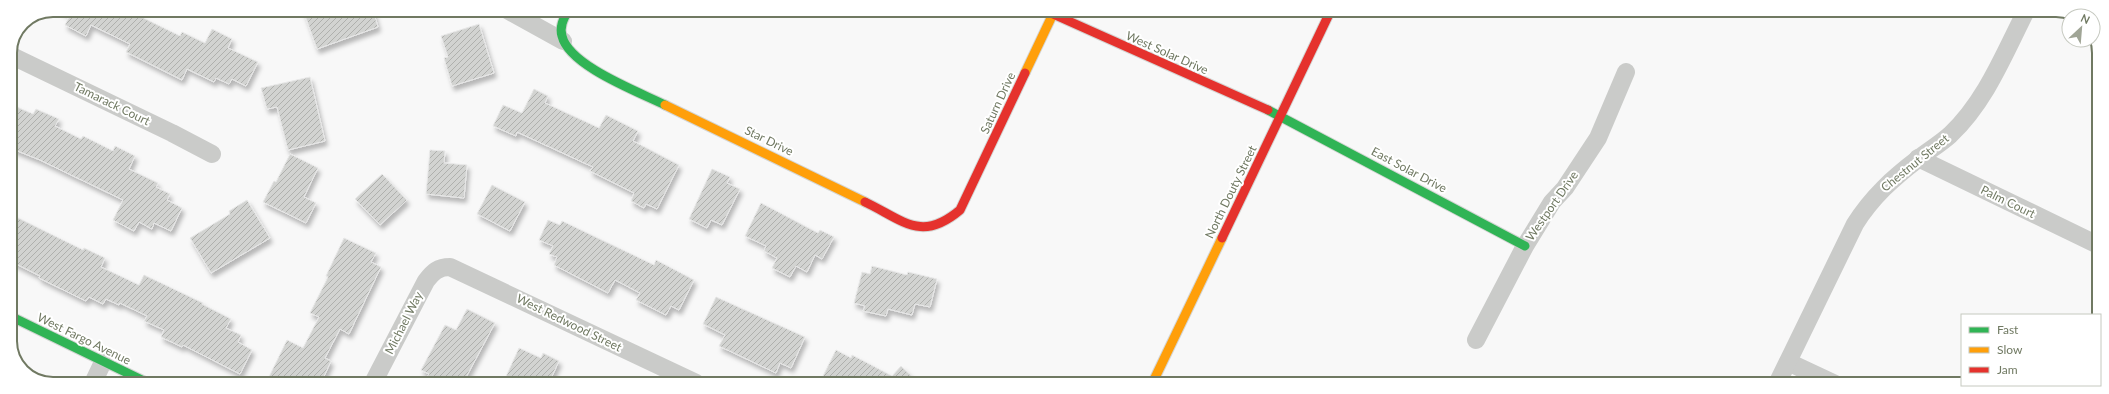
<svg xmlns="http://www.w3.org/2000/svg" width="2109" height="394" viewBox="0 0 2109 394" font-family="Lato,sans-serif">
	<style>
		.building { fill: url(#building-hatch); stroke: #e8e8e8; filter: url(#shadow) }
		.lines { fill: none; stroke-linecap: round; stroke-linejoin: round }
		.fast-casing { stroke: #d4d5d3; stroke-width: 11 }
		.slow-casing { stroke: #d4d5d3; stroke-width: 11 }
		.jam-casing { stroke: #d4d5d3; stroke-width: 11 }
		.street { stroke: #cacbc9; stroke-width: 18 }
		.fast { stroke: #30b455; stroke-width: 9 }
		.slow { stroke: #ff9f0a; stroke-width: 9 }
		.jam { stroke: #e5322d; stroke-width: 9 }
		.labels { text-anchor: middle; stroke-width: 4; stroke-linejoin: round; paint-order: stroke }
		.street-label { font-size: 12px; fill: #707962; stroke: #fff }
		.rim { fill: none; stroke: #707962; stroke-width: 2 }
	</style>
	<defs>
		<pattern id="building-hatch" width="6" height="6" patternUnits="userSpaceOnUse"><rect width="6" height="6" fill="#d2d3d1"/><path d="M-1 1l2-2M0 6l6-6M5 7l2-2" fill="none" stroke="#afb0ad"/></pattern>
		<filter id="shadow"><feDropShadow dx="2.5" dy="4.5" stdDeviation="2" flood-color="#0004"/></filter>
	</defs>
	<rect width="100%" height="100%" fill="#f8f8f8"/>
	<g class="building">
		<path d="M59,10H127L180,36L182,32L205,43L212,29L232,39L228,48L258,62L246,86L232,79L229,84L216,78L214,82L187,69L182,80L126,52L130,44L91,25L86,36L65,25L70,15Z"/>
		<path d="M303,10H373L378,27L317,49Z"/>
		<path d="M479,24L494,73L452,86L444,58L448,57L441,36Z"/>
		<path d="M310,77L325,141L288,150L277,107L267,109L261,88Z"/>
		<path d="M534,89L548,96L545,103L599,128L606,115L638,131L633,141L679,165L657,209L646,204L644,208L631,201L634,193L590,171L593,167L517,132L516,136L493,126L503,105L522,113Z"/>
		<path d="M10,104L33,114L36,109L59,119L55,126L81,139L83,136L113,151L115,146L135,156L129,169L158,183L156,187L170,194L167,200L182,208L171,231L154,223L152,229L139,222L134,231L113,220L123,200L40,160L10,148Z"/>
		<path d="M430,150L445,151L444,163L467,165L464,198L426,194Z"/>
		<path d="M290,154L318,168L304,197L316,203L306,223L263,202L274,181L276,182Z"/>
		<path d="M712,169L730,177L727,183L740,189L722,225L711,220L707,228L689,219Z"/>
		<path d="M382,174L407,200L380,225L355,199Z"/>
		<path d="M492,185L525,202L510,231L477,214Z"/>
		<path d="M247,200L270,238L211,273L190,238L230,214L229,211Z"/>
		<path d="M761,203L818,233L820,230L834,237L822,259L815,255L807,272L796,266L790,277L772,268L777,258L764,251L766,246L745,236Z"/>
		<path d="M10,214L83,250L84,248L105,258L101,267L139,285L144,275L203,303L202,304L231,319L226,328L241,335L238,342L252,350L240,374L183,345L182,347L161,337L164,330L144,321L147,316L120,303L119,305L106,299L103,304L89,297L86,301L39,278L40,276L10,261Z"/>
		<path d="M548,220L560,225L562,221L654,265L656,260L694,280L679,310L671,306L666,315L636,300L640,293L615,280L608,293L554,265L557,257L549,254L553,246L539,240Z"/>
		<path d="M344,238L376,253L371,262L381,267L349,334L340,329L325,358L331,361L322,381L315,378L313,383H266L287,340L303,348L319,317L310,313L328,277L326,276Z"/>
		<path d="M872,266L907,275L908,272L937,279L930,307L915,304L912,315L888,309L886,316L863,311L865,306L854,303L862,272L870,274Z"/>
		<path d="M716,297L805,337L791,368L780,363L776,373L719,346L725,335L703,324Z"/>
		<path d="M467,309L495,323L463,383H424L429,374L421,370L445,325L456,330Z"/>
		<path d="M519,348L541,358L543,353L559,361L549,383H503Z"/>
		<path d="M836,350L851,358L852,355L892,376L901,366L920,384H832L822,378Z"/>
	</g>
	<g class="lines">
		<g class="fast-casing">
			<g id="fast">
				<path d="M568,10C564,18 559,27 562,36C569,66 639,92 665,105"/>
				<path d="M1268,110L1525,246"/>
				<path d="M10,316L148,383"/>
			</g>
		</g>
		<g class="slow-casing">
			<g id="slow">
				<path d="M1025,73L1052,16"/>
				<path d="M665,105L865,202"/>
				<path d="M1152,384L1222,238"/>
			</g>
		</g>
		<g class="jam-casing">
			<g id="jam">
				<path d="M1044,10L1268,110"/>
				<path d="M865,202C903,220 921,243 960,210L1025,73"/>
				<path d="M1222,238L1331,10"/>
			</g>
		</g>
		<g class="street">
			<path d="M507,10L563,41"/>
			<path d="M10,55L172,133L212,154"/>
			<path d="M1918,158L2098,245"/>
			<path d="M1476,340L1525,246L1552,202L1565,188L1598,138L1626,72"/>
			<path d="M1788,362L1835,384"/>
			<path d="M93,383L103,362"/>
			<path d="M373,383L426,281C433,272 438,267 450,267L696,383"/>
			<path d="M1777,384L1855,224C1872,197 1893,178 1918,159C1928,151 1940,144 1950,135C1986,101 2004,54 2026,11"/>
		</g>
		<use href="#fast" class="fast"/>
		<use href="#slow" class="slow"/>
		<use href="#jam" class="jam"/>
	</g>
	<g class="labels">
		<g class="street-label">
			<text transform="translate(1167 53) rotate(24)" y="4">West Solar Drive</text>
			<text transform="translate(998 103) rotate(-65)" y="4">Saturn Drive</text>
			<text transform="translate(112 104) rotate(26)" y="4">Tamarack Court</text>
			<text transform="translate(769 141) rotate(26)" y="4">Star Drive</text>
			<text transform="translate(1915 163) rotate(-39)" y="4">Chestnut Street</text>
			<text transform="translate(1409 170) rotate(28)" y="4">East Solar Drive</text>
			<text transform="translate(1231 192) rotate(-64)" y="4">North Douty Street</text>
			<text transform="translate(2008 202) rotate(26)" y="4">Palm Court</text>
			<text transform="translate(1552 206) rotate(-55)" y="4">Westport Drive</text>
			<text transform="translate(404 323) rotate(-63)" y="4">Michael Way</text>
			<text transform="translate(569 323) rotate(26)" y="4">West Redwood Street</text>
			<text transform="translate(84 339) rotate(26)" y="4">West Fargo Avenue</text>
		</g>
	</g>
	<path d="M0 0H2109V394H0ZM53 17H2056A36 36 0 0 1 2092 53V341A36 36 0 0 1 2056 377H53A36 36 0 0 1 17 341V53A36 36 0 0 1 53 17Z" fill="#fff" fill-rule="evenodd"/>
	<path class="rim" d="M53 17H2056A36 36 0 0 1 2092 53V341A36 36 0 0 1 2056 377H53A36 36 0 0 1 17 341V53A36 36 0 0 1 53 17Z"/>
	<rect x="1961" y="314" width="140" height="72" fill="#ffffff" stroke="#c6c9c0"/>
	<rect x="1969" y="327" width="20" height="6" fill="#30b455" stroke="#c6c9c0"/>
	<text x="1997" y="334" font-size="12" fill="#707962">Fast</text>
	<rect x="1969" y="347" width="20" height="6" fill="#ff9f0a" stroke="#c6c9c0"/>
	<text x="1997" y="354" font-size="12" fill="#707962">Slow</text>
	<rect x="1969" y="367" width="20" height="6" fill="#e5322d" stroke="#c6c9c0"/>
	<text x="1997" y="374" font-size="12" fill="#707962">Jam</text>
	<g transform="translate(2081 28) rotate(26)"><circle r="19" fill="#ffffff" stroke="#c6c9c0"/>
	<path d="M0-3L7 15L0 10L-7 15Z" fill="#a0a596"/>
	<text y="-6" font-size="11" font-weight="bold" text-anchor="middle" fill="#707962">N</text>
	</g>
</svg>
